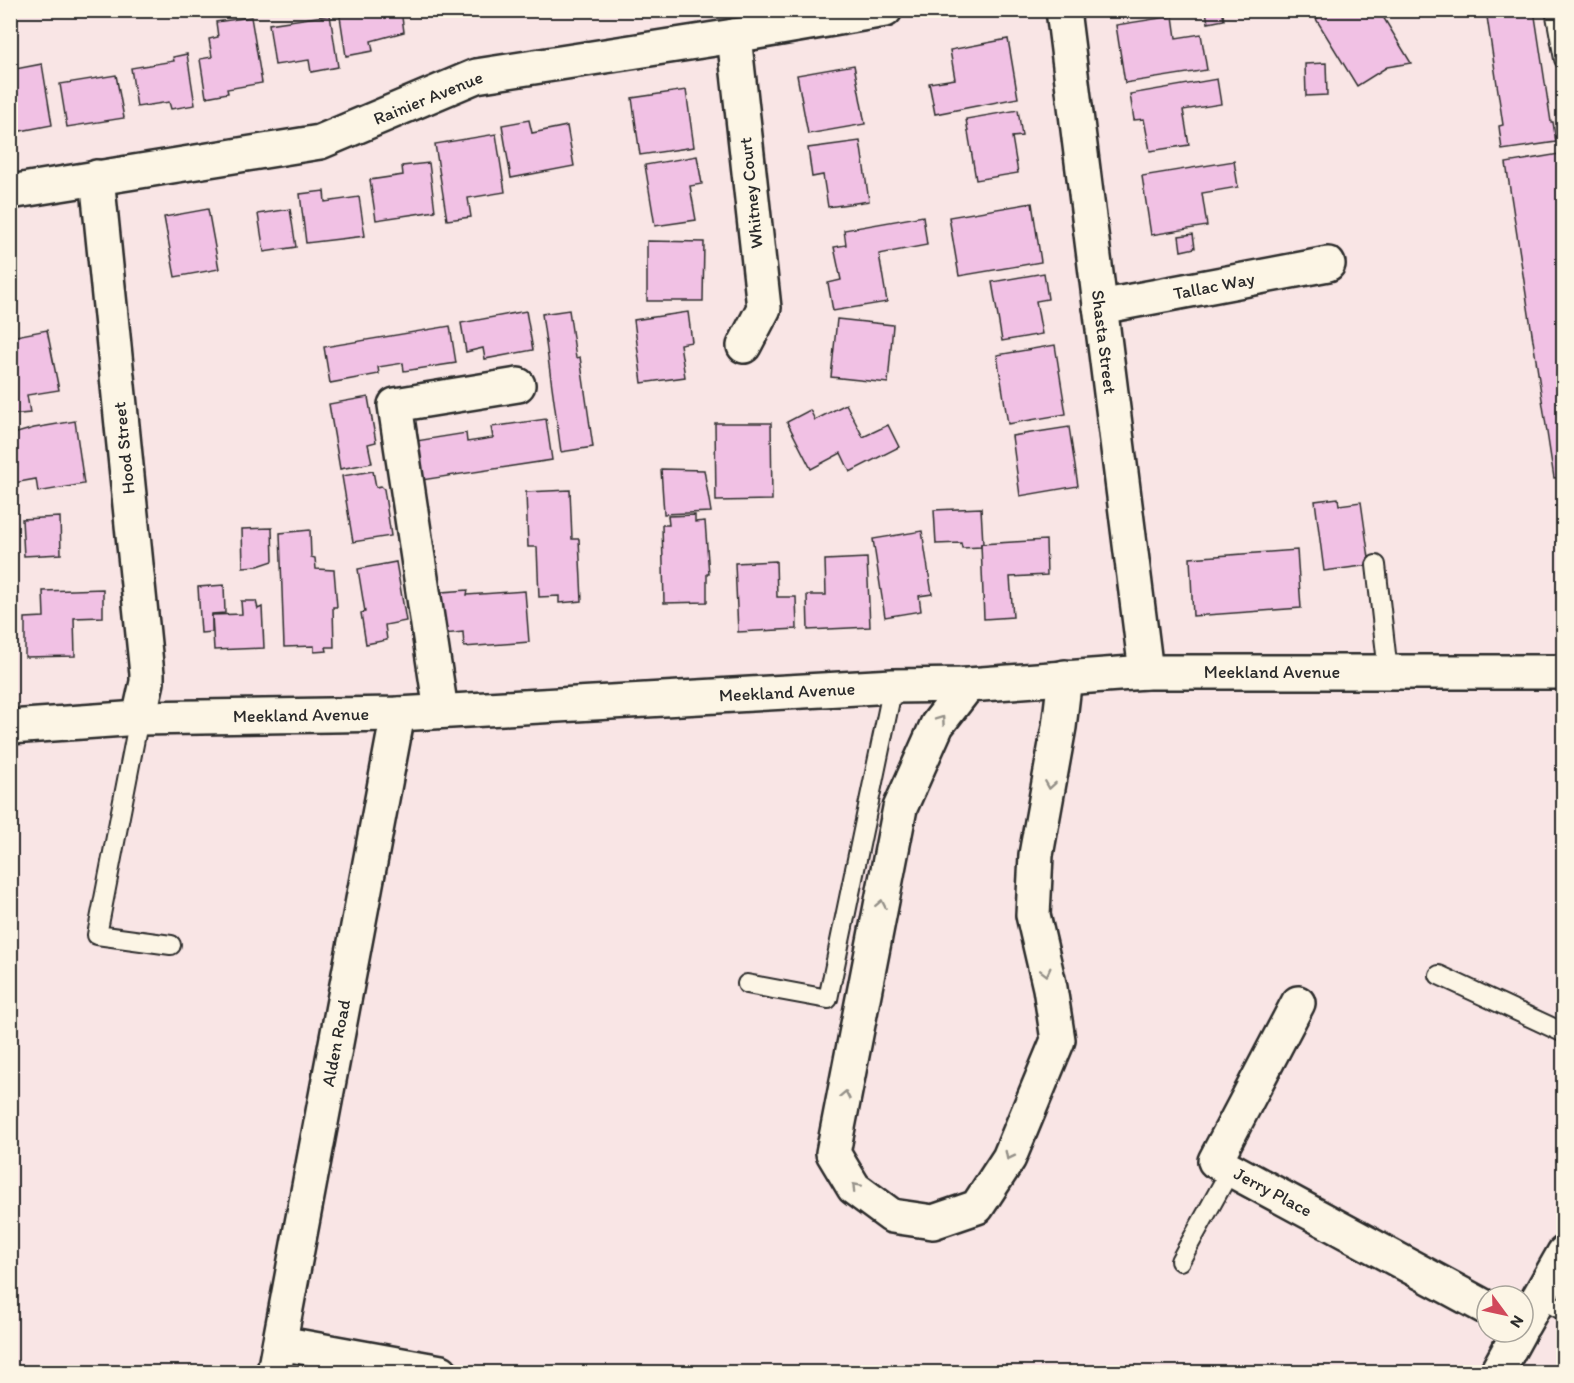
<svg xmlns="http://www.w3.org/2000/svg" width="1574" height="1383" viewBox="0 0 1574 1383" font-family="Itim,sans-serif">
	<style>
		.building { fill: #f1c1e4; stroke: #2b2b2b; stroke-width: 1.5 }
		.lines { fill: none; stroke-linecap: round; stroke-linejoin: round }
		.lane-casing { stroke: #2b2b2b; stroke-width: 22 }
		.street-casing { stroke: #2b2b2b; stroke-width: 38 }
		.secondary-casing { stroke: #2b2b2b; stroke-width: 38 }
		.lane { stroke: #fcf5e5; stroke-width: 18 }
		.street { stroke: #fcf5e5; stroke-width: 33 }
		.secondary { stroke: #fcf5e5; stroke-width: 33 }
		.oneway { stroke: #949088 }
		.labels { text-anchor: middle; stroke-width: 4.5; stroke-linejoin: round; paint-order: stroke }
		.street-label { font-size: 18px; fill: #2b2b2b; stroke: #fcf5e5 }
	</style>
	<rect width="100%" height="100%" fill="#f9e5e5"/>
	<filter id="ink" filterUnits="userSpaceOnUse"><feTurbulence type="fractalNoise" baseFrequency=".0167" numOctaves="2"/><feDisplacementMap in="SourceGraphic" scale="12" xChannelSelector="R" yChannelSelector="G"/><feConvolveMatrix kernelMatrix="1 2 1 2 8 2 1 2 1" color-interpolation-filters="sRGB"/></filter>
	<g filter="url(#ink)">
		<g class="building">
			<path d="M339,10H401L404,32L371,41L373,51L346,56Z"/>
			<path d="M449,10H475L476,15L450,19Z"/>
			<path d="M486,10H515V12L487,16Z"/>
			<path d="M1190,10H1222L1224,20L1208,23L1206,11L1191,14Z"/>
			<path d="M1330,10H1379L1411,63L1387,67L1357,86L1316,19Z"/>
			<path d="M1486,10H1534L1551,122H1553L1556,142L1502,150L1499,126L1503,125Z"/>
			<path d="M330,15L338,67L311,72L309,60L275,65L269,24Z"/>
			<path d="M1173,16L1176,38L1201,34L1207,70L1125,83L1116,25Z"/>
			<path d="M251,17L262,83L227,89L228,93L206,97L200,59L212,57L209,39L218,37L216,22Z"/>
			<path d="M1008,39L1018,98L935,114L929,83L955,79L950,50Z"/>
			<path d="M187,54L195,105L171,109L169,102L137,107L131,68L174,61L173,57Z"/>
			<path d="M1326,63L1327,95L1306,96L1305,64Z"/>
			<path d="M42,64L52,125L10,133V70Z"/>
			<path d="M854,65L865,124L808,134L797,75Z"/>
			<path d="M116,75L124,118L67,127L60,84Z"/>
			<path d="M1217,79L1221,104L1183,110L1189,145L1150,151L1144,119L1134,120L1130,94Z"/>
			<path d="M686,90L694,147L640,155L632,98Z"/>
			<path d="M1018,110L1022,136L1012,137L1018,173L976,180L966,119Z"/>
			<path d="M529,120L532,133L567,126L574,166L511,178L502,125Z"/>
			<path d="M496,134L505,192L468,198L471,217L447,220L435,144Z"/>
			<path d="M860,141L869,201L828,207L823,175L812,177L808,148Z"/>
			<path d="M1559,154L1564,183V251L1560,252L1564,276V477L1554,478L1506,163Z"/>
			<path d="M697,156L702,184L690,186L696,220L655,226L645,165Z"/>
			<path d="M1234,161L1238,187L1202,193L1207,226L1151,235L1142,176Z"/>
			<path d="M429,163L435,211L376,220L370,180L403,175L402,166Z"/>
			<path d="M324,191L325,202L359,197L365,236L306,243L300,194Z"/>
			<path d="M1032,203L1041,262L959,276L949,217Z"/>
			<path d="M208,209L219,269L175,277L164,217Z"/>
			<path d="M290,209L296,247L264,252L258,214Z"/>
			<path d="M923,216L927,245L879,254L887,302L833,311L828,283L841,280L834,247L846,245L844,230Z"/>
			<path d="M1193,234L1195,248L1181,251L1179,236Z"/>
			<path d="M647,241L704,242L703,301H647Z"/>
			<path d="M1044,273L1048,299L1036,301L1042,334L1002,341L992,282Z"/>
			<path d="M569,310L576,358L580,357L593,447L561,452L542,314Z"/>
			<path d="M526,311L533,350L485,359L483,348L466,352L461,323Z"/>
			<path d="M688,312L692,342L680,344L685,377L642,383L634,320Z"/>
			<path d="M837,319L893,325L888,383L831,377Z"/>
			<path d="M450,326L456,363L404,371L403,363L378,367L379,374L330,383L324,347Z"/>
			<path d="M47,330L59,390L27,395L30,413L10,415V337Z"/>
			<path d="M1055,345L1066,414L1008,424L997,355Z"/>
			<path d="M368,397L376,442L368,444L372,463L340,469L329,404Z"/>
			<path d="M846,404L863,437L888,425L899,447L850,472L841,453L811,469L787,422L810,410L815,420Z"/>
			<path d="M546,419L552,460L422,480L416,441L466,433L467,442L493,438L491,427Z"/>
			<path d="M75,421L84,484L38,492L36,479L14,483L10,468V435L34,428Z"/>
			<path d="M715,423H771L772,500L716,501Z"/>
			<path d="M1069,427L1078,486L1020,496L1012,436Z"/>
			<path d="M661,469L704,470L711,512L664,514Z"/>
			<path d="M373,471L376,487L381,486L384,489L391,536L353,542L342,476Z"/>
			<path d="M570,490L572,539H579L582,601L559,603V596L539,597L537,547H528L526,492Z"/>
			<path d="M1338,498L1339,505L1361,502L1370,565L1324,571L1315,501Z"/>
			<path d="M981,508L983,544H981V547L962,548L961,543L936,544L934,510Z"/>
			<path d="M695,515V522L705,521L709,574H707V602L664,603L662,525H669L668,516Z"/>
			<path d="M60,517L61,554L24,556L22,519Z"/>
			<path d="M272,528L273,561L258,566L243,567L242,529Z"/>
			<path d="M310,530L311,557L315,558L316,569L334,570L337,607H333L334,647H326L327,651L314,652V646L284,647L280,533Z"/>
			<path d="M922,531L932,594L919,596L921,611L885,617L873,539Z"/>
			<path d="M1046,540L1047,575L1010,577L1013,617L984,619L981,544Z"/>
			<path d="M1297,550L1301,608L1193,616L1190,558Z"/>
			<path d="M867,558L870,627L808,630L807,595H826L825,560Z"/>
			<path d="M776,561L777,597H796L797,629L738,632L735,563Z"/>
			<path d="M396,562L406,621L385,625L387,640L366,644L361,613L365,612L358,569Z"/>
			<path d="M224,585L225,613L212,614V632L201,633L198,587Z"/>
			<path d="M103,589V617L74,618L75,656L25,657V618L44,617L43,591Z"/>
			<path d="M468,590L467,595L525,591L529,642L464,647L463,632L444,634L442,592Z"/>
			<path d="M241,601H256L258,609L262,607L264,648L214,650L212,615L242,614Z"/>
		</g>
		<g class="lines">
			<g class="lane-casing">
				<g id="lane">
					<path d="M1555,10L1564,59"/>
					<path d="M1376,565L1388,672"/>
					<path d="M139,718L97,935L171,945"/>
					<path d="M1439,975L1564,1033"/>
					<path d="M747,984L828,999L893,686"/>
					<path d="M1180,1261L1231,1169"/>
					<path d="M1538,1297L1564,1311"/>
				</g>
			</g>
			<g class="street-casing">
				<g id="street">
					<path d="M1063,10L1146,672"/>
					<path d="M734,36L764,308L744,346"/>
					<path d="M97,177L147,674V682L139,718"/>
					<path d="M10,192L320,142L476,76L734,36L885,10"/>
					<path d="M1100,307L1328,264"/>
					<path d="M968,685L937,725L900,808L833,1153L854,1188L892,1216L933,1222L977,1207L1009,1158L1058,1040L1050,988L1033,915L1036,855L1059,727L1065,677"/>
					<path d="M441,711L395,405L518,385"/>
					<path d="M1298,1003L1215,1161L1487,1308"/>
					<path d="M280,1343L441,1372"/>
					<path d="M274,1372L398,714"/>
				</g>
			</g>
			<g class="secondary-casing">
				<g id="secondary">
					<path d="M10,727L139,718L398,714L893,686L968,685L1146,672H1564"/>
					<path d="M1523,1325L1564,1253"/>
					<path d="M1497,1372L1519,1332"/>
				</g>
			</g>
			<use href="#lane" class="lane"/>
			<use href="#street" class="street"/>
			<use href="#secondary" class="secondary"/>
		</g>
		<defs><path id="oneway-chevron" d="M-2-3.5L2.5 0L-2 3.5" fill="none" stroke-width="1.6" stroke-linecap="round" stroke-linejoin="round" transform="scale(1.5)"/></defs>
		<g class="oneway">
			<use href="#oneway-chevron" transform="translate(941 720) rotate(-55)"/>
			<use href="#oneway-chevron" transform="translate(1050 785) rotate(99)"/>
			<use href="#oneway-chevron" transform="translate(881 904) rotate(-79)"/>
			<use href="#oneway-chevron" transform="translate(1046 972) rotate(76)"/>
			<use href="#oneway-chevron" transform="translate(845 1095) rotate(-79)"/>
			<use href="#oneway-chevron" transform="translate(1009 1156) rotate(117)"/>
			<use href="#oneway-chevron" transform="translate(856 1187) rotate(-133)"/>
		</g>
	</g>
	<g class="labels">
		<g class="street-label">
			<text transform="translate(428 98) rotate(-22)" y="6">Rainier Avenue</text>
			<text transform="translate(751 193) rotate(-96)" y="6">Whitney Court</text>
			<text transform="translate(1214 286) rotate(-11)" y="6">Tallac Way</text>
			<text transform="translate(1104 342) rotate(83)" y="6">Shasta Street</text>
			<text transform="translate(124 448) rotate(-96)" y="6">Hood Street</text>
			<text x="1272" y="678">Meekland Avenue</text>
			<text transform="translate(787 692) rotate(-3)" y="6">Meekland Avenue</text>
			<text transform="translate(301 715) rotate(-1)" y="6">Meekland Avenue</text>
			<text transform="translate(336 1043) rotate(-79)" y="6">Alden Road</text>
			<text transform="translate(1273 1192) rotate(28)" y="6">Jerry Place</text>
		</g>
	</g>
	<rect width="1574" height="1383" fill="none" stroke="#fcf5e5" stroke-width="36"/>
	<rect x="18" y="18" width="1538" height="1347" fill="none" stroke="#2b2b2b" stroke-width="2" filter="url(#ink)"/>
	<g transform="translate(1505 1314) rotate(123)"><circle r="28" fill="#fcf5e5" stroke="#a8a49b" stroke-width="1.5"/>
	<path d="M0-4.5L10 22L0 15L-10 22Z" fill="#d1495b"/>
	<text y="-9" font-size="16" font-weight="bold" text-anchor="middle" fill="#2b2b2b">N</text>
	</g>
</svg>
